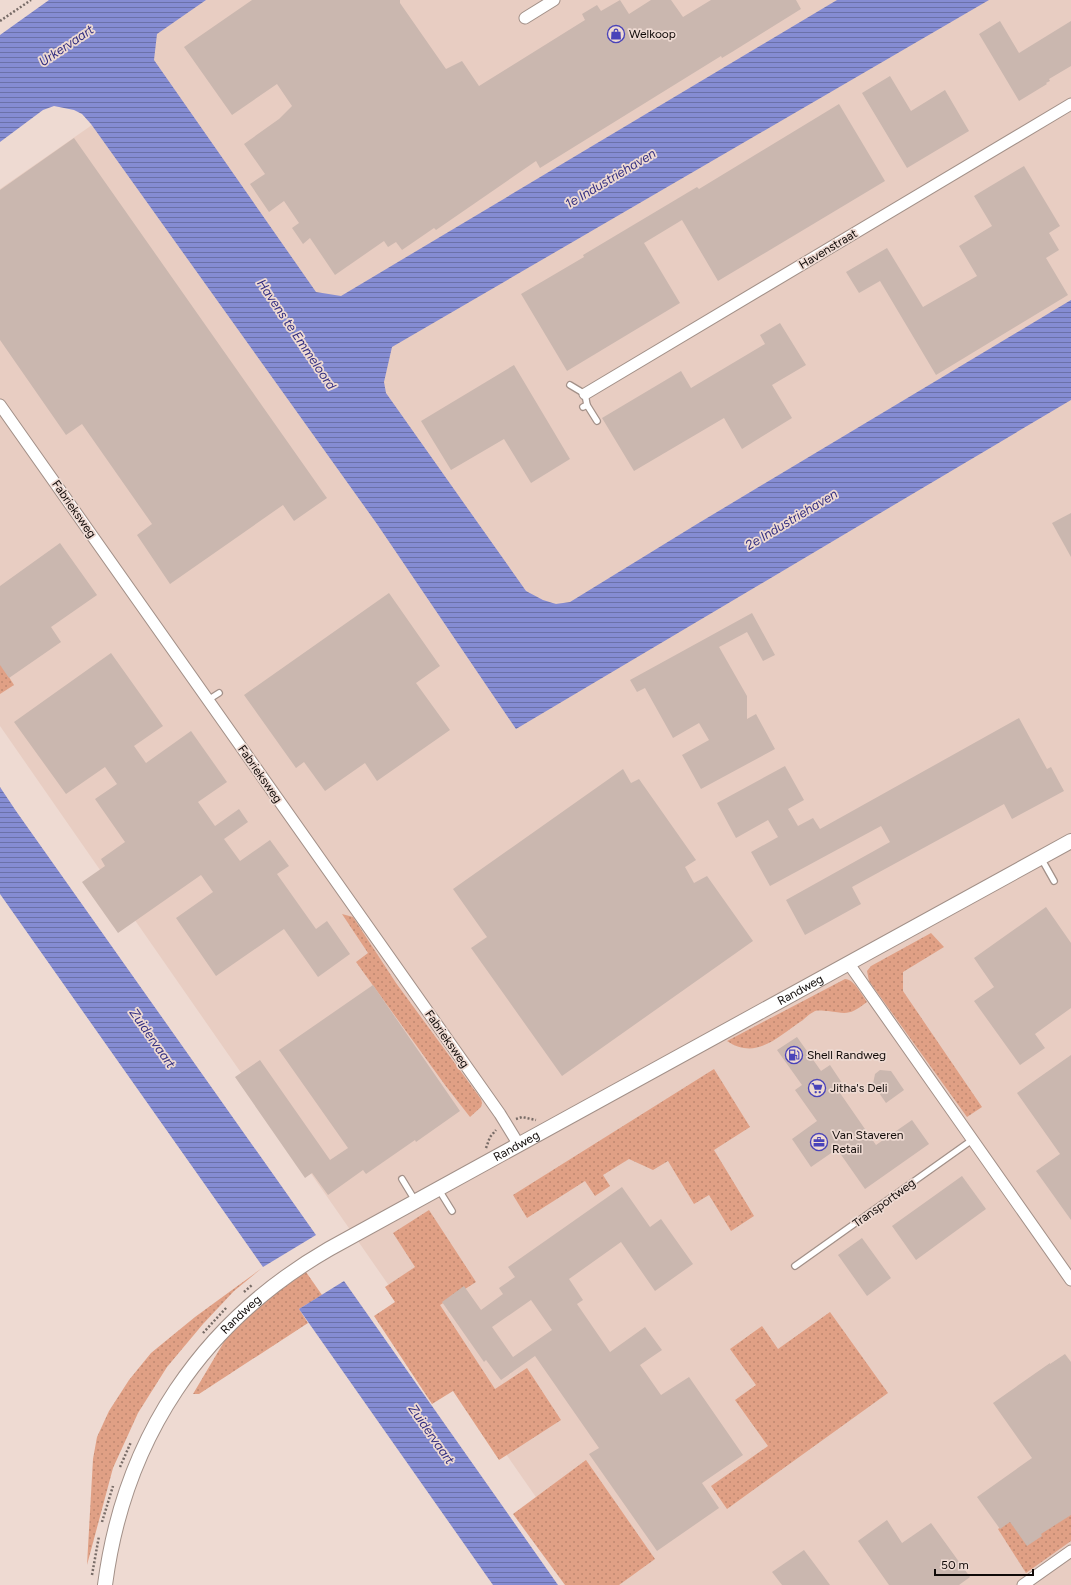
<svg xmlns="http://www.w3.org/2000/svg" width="1071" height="1585" viewBox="0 0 1071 1585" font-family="Figtree,sans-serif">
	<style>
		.built { fill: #e8cdc2 }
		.grass { fill: url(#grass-dots) }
		.water { fill: url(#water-rules) }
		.building { fill: #cab7af; fill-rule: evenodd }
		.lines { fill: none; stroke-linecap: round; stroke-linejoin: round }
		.service-casing { stroke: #a29088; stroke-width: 8 }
		.minor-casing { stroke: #a29088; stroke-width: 13 }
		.tertiary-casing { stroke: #a29088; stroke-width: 16 }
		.path { stroke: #776b66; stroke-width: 2.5; stroke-dasharray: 2 2; stroke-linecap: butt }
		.service { stroke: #fff; stroke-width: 5.5 }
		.minor { stroke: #fff; stroke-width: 11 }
		.tertiary { stroke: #fff; stroke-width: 14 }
		.labels { text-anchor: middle; stroke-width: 3.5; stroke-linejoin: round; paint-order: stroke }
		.poi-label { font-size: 12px; fill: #100a08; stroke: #eedad2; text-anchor: start }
		.street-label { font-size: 12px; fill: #100a08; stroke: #eedad2 }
		.water-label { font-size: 13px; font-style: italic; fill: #322e81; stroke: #eedad2 }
	</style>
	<defs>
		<pattern id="grass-dots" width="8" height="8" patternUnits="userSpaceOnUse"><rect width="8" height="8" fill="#e0a085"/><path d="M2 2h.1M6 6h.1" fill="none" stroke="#bf8871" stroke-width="1.8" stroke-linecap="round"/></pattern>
		<pattern id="water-rules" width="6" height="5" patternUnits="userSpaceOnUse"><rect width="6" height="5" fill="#858cd3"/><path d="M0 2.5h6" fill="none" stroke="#6b71a9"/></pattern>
	</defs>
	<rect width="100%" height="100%" fill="#eedad2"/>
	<path class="built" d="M191,0H1071V1585H597L0,726V189L92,125L147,30Z"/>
	<g class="grass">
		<path d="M0,663L14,685L0,694Z"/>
		<path d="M342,914L353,917L396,983L481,1099L482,1103L481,1107L470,1117L445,1085L356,962L368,953Z"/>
		<path d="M931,933L944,947L903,972V991L982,1107L967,1117L869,981L867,971L871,966Z"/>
		<path d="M845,979C854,979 862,995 867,1002C850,1015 848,1014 828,1011C824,1011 819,1010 815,1011C811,1013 806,1017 803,1020C778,1036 757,1061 727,1041Z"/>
		<path d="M714,1069L750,1127L714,1150L754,1216L731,1231L709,1195L694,1204L668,1161L653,1170L629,1159L603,1175L610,1186L595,1196L585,1181L527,1218L513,1195Z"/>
		<path d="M429,1210L476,1282L440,1305L495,1389L527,1368L561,1420L499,1460L453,1391L432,1404L374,1316L395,1302L385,1287L415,1267L393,1233Z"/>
		<path d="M262,1268L234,1291L203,1324L167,1367L138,1413L113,1468L87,1565L93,1459L97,1437L109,1411L129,1380L151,1353L195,1317Z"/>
		<path d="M306,1272L322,1295L299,1309L308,1323L199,1394H193L228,1335L267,1298Z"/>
		<path d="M830,1312L888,1393L727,1509L711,1486L768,1446L735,1400L756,1385L730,1349L762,1326L778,1349Z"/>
		<path d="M586,1460L655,1559L619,1585H565L513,1514Z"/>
		<path d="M1071,1480V1541L1026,1573L998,1529Z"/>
	</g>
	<g class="water">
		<path d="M49,0H206L157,34L154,60L316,292L341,296L837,0H989L392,347L384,382L386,393L526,591L543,600L556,604L570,602L697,524L1071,300V400L516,729L377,524L91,124L82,114L74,110L54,106L43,110L0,142V35Z"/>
		<path d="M0,787L16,811L316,1235L263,1267L0,894Z"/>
		<path d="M344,1281L558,1585H493L299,1309Z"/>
	</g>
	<g class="building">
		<path d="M252,0H400V3L446,69L462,61L479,86L585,20L582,14L597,5L601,11L620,0L629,14L651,0H671L683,17L711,0H796L801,9L732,52L722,58L721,56L540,168L536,161L436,230L434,228L402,250L396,242L388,247L384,241L335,275L310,238L303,244L292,228L299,223L284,201L269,212L250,184L265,174L244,144L279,119L292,106L277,84L232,115L184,47Z"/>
		<path d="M1000,21L1019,53L1071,21V66L1049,79L1050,81L1046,83L1047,84L1019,101L979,34Z"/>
		<path d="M890,76L911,111L945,90L969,131L907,168L862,93Z"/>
		<path d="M839,104L885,181L718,281L682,220L644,243L680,303L567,371L521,294L584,257L583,255L697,187L699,189Z"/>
		<path d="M74,138L327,498L294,521L283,505L170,584L137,535L152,524L82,424L66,435L0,340V190Z"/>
		<path d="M1024,166L1060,226L1049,233L1059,250L1046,258L1068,295L936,375L880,281L859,293L846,272L887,248L923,307L977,276L959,246L992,226L974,196Z"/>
		<path d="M780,323L806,365L772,385L792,418L742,449L724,418L634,471L602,418L681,371L691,388L765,344L760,335Z"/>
		<path d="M514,365L570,459L531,483L504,439L451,470L421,421Z"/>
		<path d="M1071,513V557L1052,523Z"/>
		<path d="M60,543L97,595L51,627L61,642L9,678L0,665V586Z"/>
		<path d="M389,593L440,666L416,683L450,730L377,781L365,763L325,791L304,762L296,768L244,695Z"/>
		<path d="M752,613L775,655L763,661L747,632L719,647L747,696V719L756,714L775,749L701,789L682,755L709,740L699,723L673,738L645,688L637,692L630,680Z"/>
		<path d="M111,653L163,726L134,746L146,763L191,731L227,782L198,802L215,826L239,809L248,822L224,839L240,861L270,840L289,866L277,874L316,929L327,921L350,954L318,977L284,929L216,976L176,918L213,892L201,875L118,933L82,882L105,866L101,859L125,842L95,799L117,784L105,767L66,794L14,722Z"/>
		<path d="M1019,718L1047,769L1051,767L1064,791L1012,819L1004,804L852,887L861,904L805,935L786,900L890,842L881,826L770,886L751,852L778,837L768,820L736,838L717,803L785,766L804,800L788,809L798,826L813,818L820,829Z"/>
		<path d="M623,769L631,783L639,779L696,860L685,867L694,883L707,876L753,941L562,1076L471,948L487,937L453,889Z"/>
		<path d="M1046,907L1071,943V1008L1035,1034L1045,1048L1020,1065L974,1001L994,987L974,958Z"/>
		<path d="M373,985L460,1111L416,1142L415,1140L366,1174L363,1170L328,1195L312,1173L305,1178L235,1077L260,1060L330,1160L348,1148L279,1050Z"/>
		<path d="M797,1037L821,1071L830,1065L846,1089L840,1093L876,1145L912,1120L929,1144L865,1189L837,1149L811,1167L792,1139L817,1121L795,1090L802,1085L777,1050Z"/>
		<path d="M1071,1055V1220L1036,1171L1060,1154L1017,1093Z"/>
		<path d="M880,1070L891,1071L904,1090L886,1103L873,1084L875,1074Z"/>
		<path d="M962,1176L986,1209L916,1260L892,1226Z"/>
		<path d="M622,1187L650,1227L661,1219L693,1264L655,1291L621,1242L569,1279L583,1300L577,1304L610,1352L645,1327L662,1350L640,1365L661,1395L689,1377L743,1455L702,1483L719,1508L657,1551L589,1454L599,1448L535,1356L501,1380L486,1360L484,1362L442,1302L464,1286L481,1310L503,1294L499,1288L515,1277L508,1267ZM531,1300L552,1330L513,1357L492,1327Z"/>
		<path d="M862,1238L891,1278L867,1296L838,1255Z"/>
		<path d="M1065,1354L1071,1362V1515L1041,1534L1042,1536L1027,1546L1010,1522L1000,1529L977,1497L1032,1458L993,1403L1050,1363V1364Z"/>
		<path d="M887,1520L902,1543L931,1523L970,1577L959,1585H889L858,1541Z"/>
		<path d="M804,1550L822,1574L830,1585H782L772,1572Z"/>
	</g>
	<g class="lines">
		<g class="service-casing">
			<g id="service">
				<path d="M570,385L585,394L587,405L583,407"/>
				<path d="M587,405L597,421"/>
				<path d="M208,700L219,693"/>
				<path d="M1041,858L1054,881"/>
				<path d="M402,1179L416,1202"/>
				<path d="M439,1190L452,1211"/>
				<path d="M795,1266L972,1140"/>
			</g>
		</g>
		<g class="minor-casing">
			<g id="minor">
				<path d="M525,18L554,0"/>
				<path d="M585,394L1071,104"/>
				<path d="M0,405L500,1114L519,1145"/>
				<path d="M849,964L1071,1280"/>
				<path d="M1023,1585L1071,1551"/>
			</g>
		</g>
		<g class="tertiary-casing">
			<g id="tertiary">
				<path id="s1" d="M105,1585C124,1439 201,1323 329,1249L1071,841"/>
			</g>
		</g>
		<g class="path">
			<path d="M0,21L31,0"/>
			<path d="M516,1119L522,1117L536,1120"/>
			<path d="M486,1148L490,1137L496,1130"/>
			<path d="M244,1292L252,1285"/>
			<path d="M203,1333L227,1307"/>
			<path d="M120,1467L131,1442"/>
			<path d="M102,1522L113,1486"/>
			<path d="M92,1575L99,1536"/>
		</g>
		<use href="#service" class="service"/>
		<use href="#minor" class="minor"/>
		<use href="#tertiary" class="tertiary"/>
	</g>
	<defs>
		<g id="shop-ring" transform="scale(0.9)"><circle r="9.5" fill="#eedad2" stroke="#4943b9" stroke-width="1.5"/><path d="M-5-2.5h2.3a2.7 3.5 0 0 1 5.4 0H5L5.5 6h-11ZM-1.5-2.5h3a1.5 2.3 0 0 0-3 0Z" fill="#4943b9"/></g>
		<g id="fuel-ring" transform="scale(0.9)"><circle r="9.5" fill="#eedad2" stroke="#4943b9" stroke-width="1.5"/><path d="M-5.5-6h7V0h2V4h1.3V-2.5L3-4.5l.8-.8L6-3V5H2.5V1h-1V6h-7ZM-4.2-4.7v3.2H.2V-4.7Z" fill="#4943b9"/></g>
		<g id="supermarket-ring" transform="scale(0.9)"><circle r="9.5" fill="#eedad2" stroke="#4943b9" stroke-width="1.5"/><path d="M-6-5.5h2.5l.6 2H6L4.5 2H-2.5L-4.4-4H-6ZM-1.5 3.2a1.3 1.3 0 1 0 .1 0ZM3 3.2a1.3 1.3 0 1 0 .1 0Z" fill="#4943b9"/></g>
		<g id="office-ring" transform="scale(0.9)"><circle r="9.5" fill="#eedad2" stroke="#4943b9" stroke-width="1.5"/><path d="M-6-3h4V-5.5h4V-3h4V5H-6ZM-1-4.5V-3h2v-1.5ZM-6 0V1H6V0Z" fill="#4943b9"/></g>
	</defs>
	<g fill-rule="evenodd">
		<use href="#shop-ring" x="616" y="34"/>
		<use href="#fuel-ring" x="794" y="1055"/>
		<use href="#supermarket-ring" x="817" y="1088"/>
		<use href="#office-ring" x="819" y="1142"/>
	</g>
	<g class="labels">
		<g class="poi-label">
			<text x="629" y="38">Welkoop</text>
			<text x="807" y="1059">Shell Randweg</text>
			<text x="830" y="1092">Jitha's Deli</text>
			<text x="832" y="1139">Van Staveren<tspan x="832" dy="14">Retail</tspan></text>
		</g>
		<g class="street-label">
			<text transform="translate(828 249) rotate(-31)" y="4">Havenstraat</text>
			<text transform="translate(74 509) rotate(55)" y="4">Fabrieksweg</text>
			<text transform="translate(260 774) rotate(55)" y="4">Fabrieksweg</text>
			<text dy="4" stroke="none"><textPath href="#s1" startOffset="957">Randweg</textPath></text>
			<text transform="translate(447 1039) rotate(55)" y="4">Fabrieksweg</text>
			<text dy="4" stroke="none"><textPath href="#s1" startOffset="633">Randweg</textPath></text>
			<text transform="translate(884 1203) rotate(-36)" y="4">Transportweg</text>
			<text dy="4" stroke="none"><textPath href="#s1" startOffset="309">Randweg</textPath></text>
		</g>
		<g class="water-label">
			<text transform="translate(66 45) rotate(-34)" y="5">Urkervaart</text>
			<text transform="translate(610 178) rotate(-31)" y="5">1e Industriehaven</text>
			<text transform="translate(297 334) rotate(56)" y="5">Havens te Emmeloord</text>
			<text transform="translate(791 519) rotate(-31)" y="5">2e Industriehaven</text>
			<text transform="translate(153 1038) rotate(55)" y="5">Zuidervaart</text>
			<text transform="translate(432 1434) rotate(55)" y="5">Zuidervaart</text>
		</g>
	</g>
	<path d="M935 1569v6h98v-6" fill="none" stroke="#100a08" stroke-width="2"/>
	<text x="941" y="1569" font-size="12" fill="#100a08" stroke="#eedad2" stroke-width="3" paint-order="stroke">50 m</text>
</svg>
